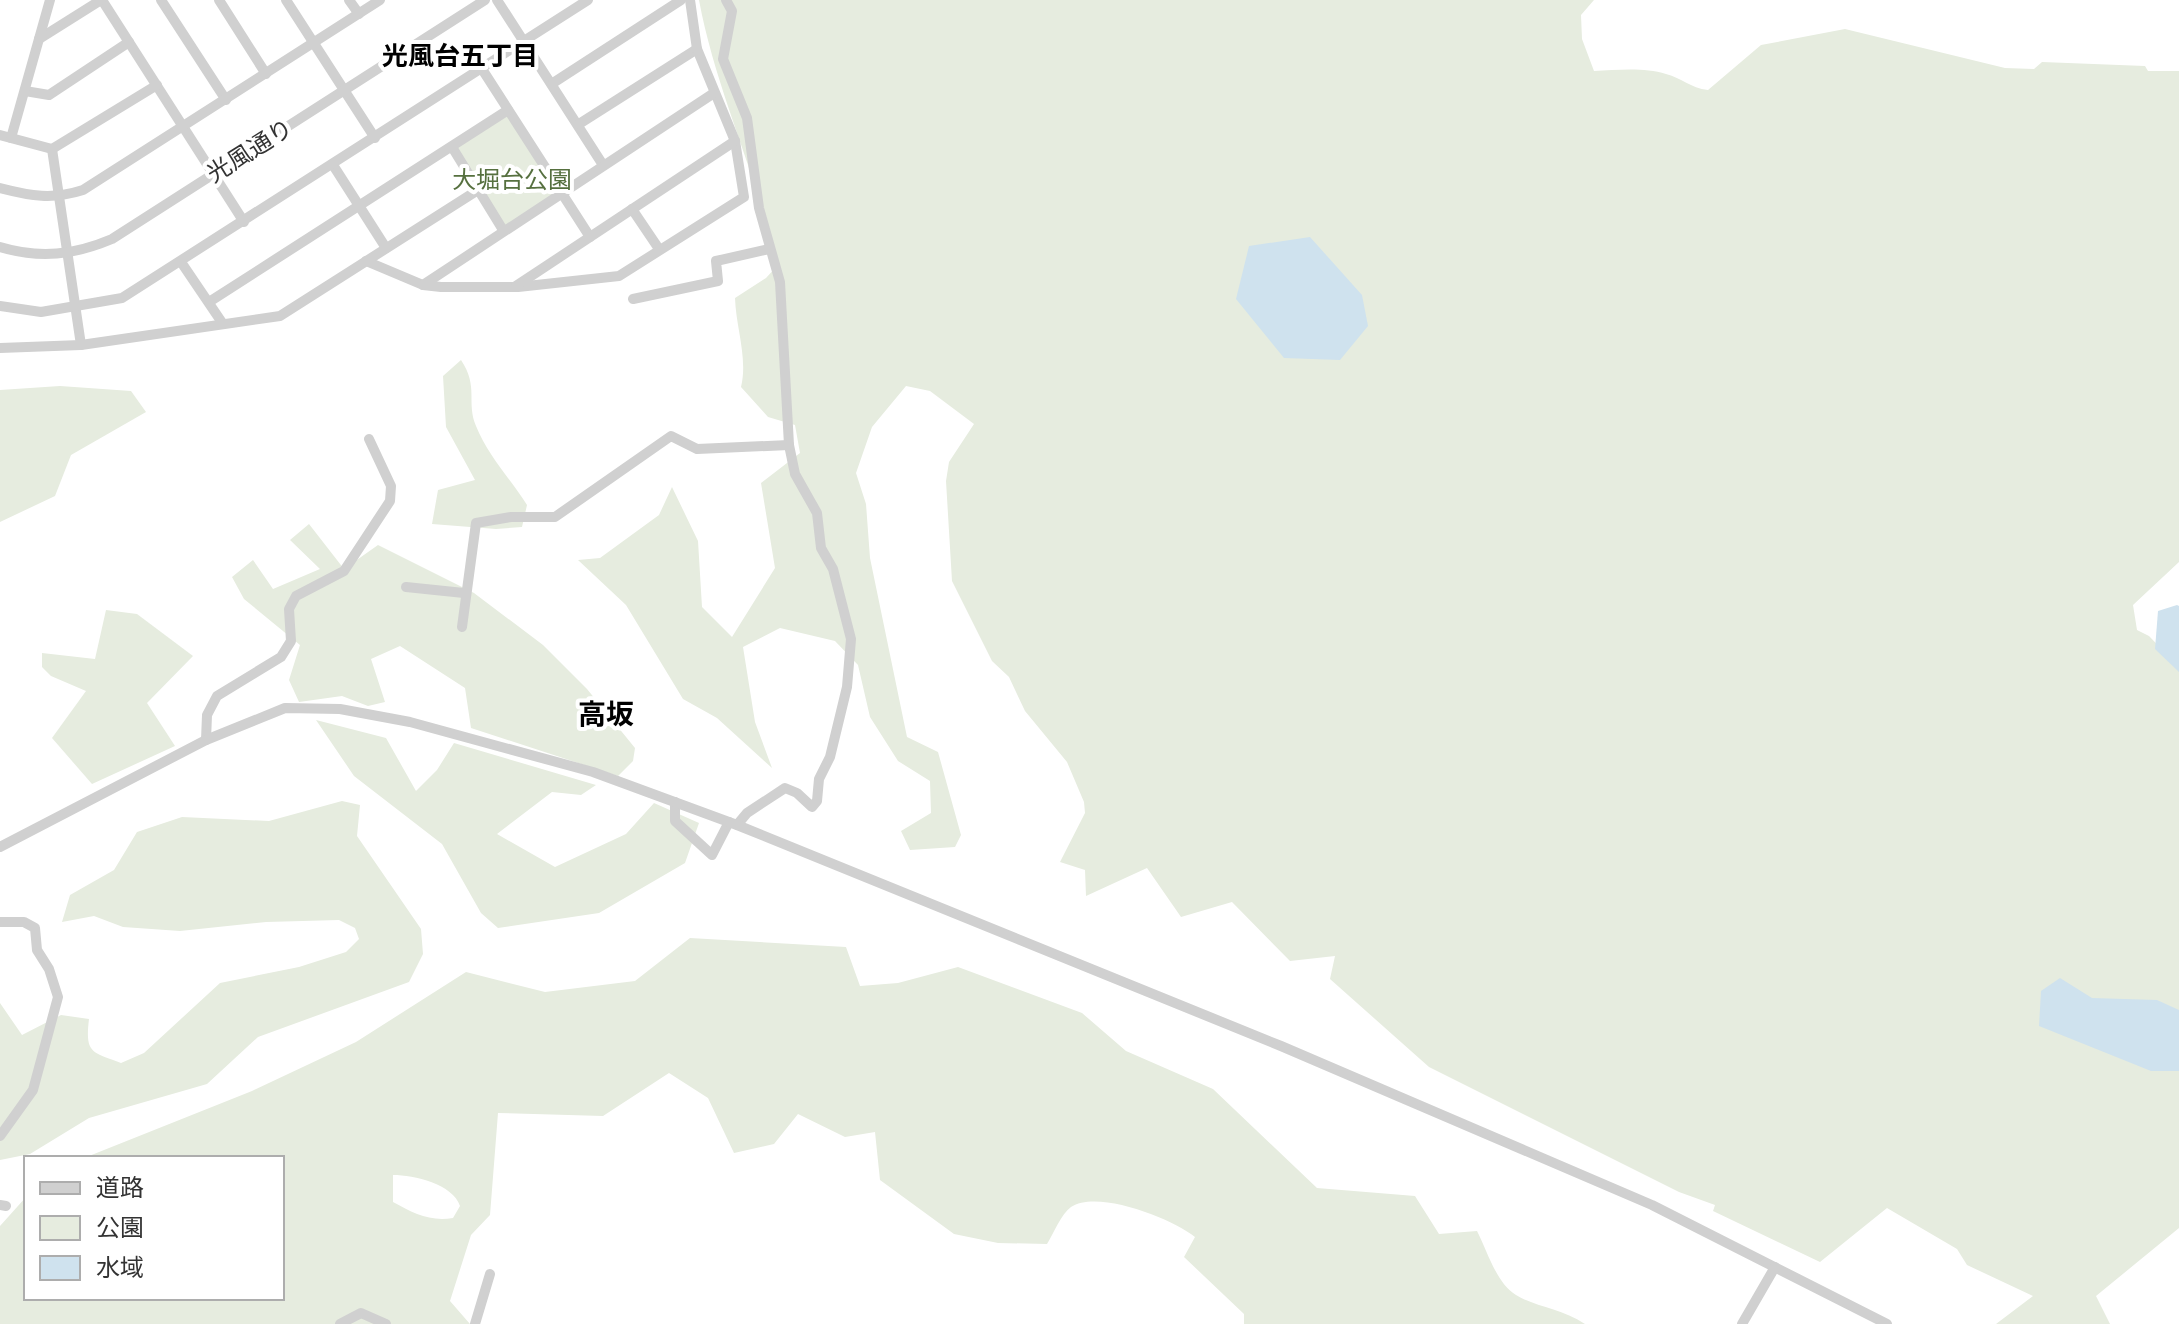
<svg xmlns="http://www.w3.org/2000/svg" width="2179" height="1324" viewBox="0 0 2179 1324" font-family="Lato,'Noto Sans JP',sans-serif">
	<style>
		.green { fill: #e6ecdf; fill-rule: evenodd }
		.water { fill: #cfe2ee }
		.lines { fill: none; stroke-linecap: round; stroke-linejoin: round }
		.minor { stroke: #d0d0d0; stroke-width: 10 }
		.labels { text-anchor: middle; stroke-width: 8; stroke-linejoin: round; paint-order: stroke }
		.street-label { font-size: 24px; fill: #333; stroke: #fff }
		.park-label { font-size: 24px; fill: #56703f; stroke: #fff }
		.neighbourhood-label { font-size: 26px; font-weight: bold; fill: #000; stroke: #fff }
		.quarter-label { font-size: 28px; font-weight: bold; fill: #000; stroke: #fff }
	</style>
	<rect width="100%" height="100%" fill="#fff"/>
	<g class="green">
		<path d="M699,0H1594L1581,15L1582,39L1594,71C1617,70 1644,67 1666,74C1682,78 1690,88 1708,90L1761,45L1845,29L2005,68L2034,69L2042,62L2145,66L2148,71H2179V562L2133,605L2137,630L2149,636L2179,667V1228L2096,1296L2110,1324H1996L2033,1296L1967,1265L1957,1249L1887,1208L1820,1262L1713,1211L1715,1205L1679,1192L1429,1067L1330,979L1335,956L1290,961L1232,902L1181,917L1147,868L1086,896L1085,870L1060,862L1085,813L1084,802L1067,762L1025,711L1009,677L992,661L952,581L946,481L949,462L974,424L930,391L906,386L872,427L856,473L866,504L870,558L907,737L938,752L961,835L955,847L910,850L901,831L931,813L930,781L898,761L870,717L858,665L835,641L780,628L743,647L755,722L772,768L717,718L683,699L626,605L578,560L600,558L659,515L672,487L698,541L702,607L732,637L775,568L761,483L800,453L795,425L768,417L741,387C748,358 736,328 735,298L766,278L777,266C758,175 716,92 699,0Z"/>
		<path d="M508,110L561,193L503,230L452,147Z"/>
		<path d="M461,360C479,387 466,402 476,426C488,456 510,478 527,505L522,527L496,529L432,524L438,490L475,480L446,427L443,376Z"/>
		<path d="M60,386L131,391L146,412L71,455L55,496L0,522V390Z"/>
		<path d="M309,524L344,569L378,545L474,593L543,645L587,689L635,748L633,761L618,776L471,728L465,688L400,646L371,659L385,702L368,706L342,696L299,702L289,680L300,645L244,599L232,577L253,560L273,589L320,569L290,540Z"/>
		<path d="M106,610L137,614L193,656L147,703L175,746L92,784L52,738L86,691L51,676L42,667V653L95,659Z"/>
		<path d="M316,720L386,738L416,791L437,770L454,743L596,785L581,795L552,792L497,834L555,867L626,834L654,803L699,823L685,863L599,913L498,928L481,913L442,844L354,776Z"/>
		<path d="M342,801L360,805L357,836L421,929L423,954L409,982L258,1037L207,1084L89,1118L30,1154L0,1160V1003L22,1035L61,1015L89,1019C85,1053 91,1052 121,1063L144,1053L220,983L299,967L346,952L359,939L355,928L339,920L266,922L180,931L123,927L94,916L62,922L70,895L114,870L137,832L182,817L269,821Z"/>
		<path d="M690,938L846,947L860,986L898,983L958,967L1082,1013L1126,1051L1213,1089L1317,1188L1415,1196L1439,1234L1477,1231C1487,1250 1496,1283 1516,1295C1535,1307 1561,1308 1585,1324H1244V1314L1184,1257L1195,1237C1173,1219 1098,1189 1071,1207C1061,1214 1054,1233 1047,1244L998,1243L954,1234L880,1180L875,1132L845,1137L798,1114L774,1144L734,1153L708,1098L669,1073L603,1116L498,1113L490,1215L471,1235L450,1301L470,1324H0V1226L26,1197V1298H282V1158H84L252,1091L356,1042L466,972L545,992L635,981ZM393,1175C414,1175 453,1184 460,1206L453,1218C430,1222 413,1213 393,1202Z"/>
	</g>
	<g class="water">
		<path d="M1310,237L1362,295L1368,326L1340,360L1284,358L1236,299L1249,246Z"/>
		<path d="M2177,605L2179,606V672L2155,649L2158,611Z"/>
		<path d="M2060,978L2092,998L2157,1000L2179,1010V1071H2151L2039,1026L2041,991Z"/>
	</g>
	<g class="lines">
		<g class="minor">
			<path d="M102,0L244,222"/>
			<path d="M161,0L226,100"/>
			<path d="M219,0L266,74"/>
			<path d="M286,0L375,138"/>
			<path d="M349,0L359,14"/>
			<path d="M497,0L603,165"/>
			<path d="M726,0L732,11L723,59L747,118L759,208L780,282L789,445L795,474L817,513L821,548L833,569L851,639L847,687L830,757L819,779L817,801L812,807L797,793L785,788L747,813L737,825"/>
			<path d="M39,39L101,0"/>
			<path d="M482,69L590,237"/>
			<path d="M553,83L681,0"/>
			<path d="M25,91L49,95L129,42"/>
			<path d="M579,124L697,49"/>
			<path d="M0,135L52,149L81,345"/>
			<path d="M11,138L50,0"/>
			<path d="M452,147L503,230"/>
			<path d="M52,149L157,85"/>
			<path d="M333,165L386,248"/>
			<path d="M0,188C31,196 52,200 83,190L380,0"/>
			<path d="M632,209L659,249"/>
			<path d="M0,247C40,259 74,255 112,239L485,0"/>
			<path d="M366,261L423,285L441,287H518L619,276L744,197L735,141L697,49L690,0"/>
			<path d="M181,262L223,324"/>
			<path d="M423,285L714,93"/>
			<path d="M516,286L735,141"/>
			<path d="M633,299L718,281L716,261L769,249"/>
			<path d="M209,302L508,110"/>
			<path d="M0,306L41,312L122,298L588,0"/>
			<path d="M0,348L81,345L280,316L478,190"/>
			<path d="M406,587L464,593"/>
			<path d="M462,627L476,523L511,517H555L671,436L697,449L789,445"/>
			<path d="M206,740L207,715L217,696L281,657L291,641L289,609L296,596L344,571L390,501L391,486L369,439"/>
			<path d="M675,802V821L712,855L729,822"/>
			<path d="M0,847L206,740L285,708L340,709L410,722L593,772L737,825L1281,1046L1652,1205L1887,1324"/>
			<path d="M0,922H24L35,928L37,950L49,969L58,997L33,1090L0,1136"/>
			<path d="M0,1205L6,1206"/>
			<path d="M340,1324L361,1313L386,1324"/>
			<path d="M475,1324L490,1274"/>
			<path d="M1742,1324L1775,1267"/>
		</g>
	</g>
	<g class="labels">
		<g class="street-label">
			<text transform="translate(250 151) rotate(-32)" y="8">光風通り</text>
		</g>
		<g class="park-label">
			<text x="512" y="188">大堀台公園</text>
		</g>
		<g class="neighbourhood-label">
			<text x="460" y="65">光風台五丁目</text>
		</g>
		<g class="quarter-label">
			<text x="606" y="724">高坂</text>
		</g>
	</g>
	<rect x="24" y="1156" width="260" height="144" fill="#ffffff" stroke="#adadad" stroke-width="2"/>
	<rect x="40" y="1182" width="40" height="12" fill="#d0d0d0" stroke="#adadad" stroke-width="2"/>
	<text x="96" y="1196" font-size="24" fill="#333333">道路</text>
	<rect x="40" y="1216" width="40" height="24" fill="#e6ecdf" stroke="#adadad" stroke-width="2"/>
	<text x="96" y="1236" font-size="24" fill="#333333">公園</text>
	<rect x="40" y="1256" width="40" height="24" fill="#cfe2ee" stroke="#adadad" stroke-width="2"/>
	<text x="96" y="1276" font-size="24" fill="#333333">水域</text>
</svg>
